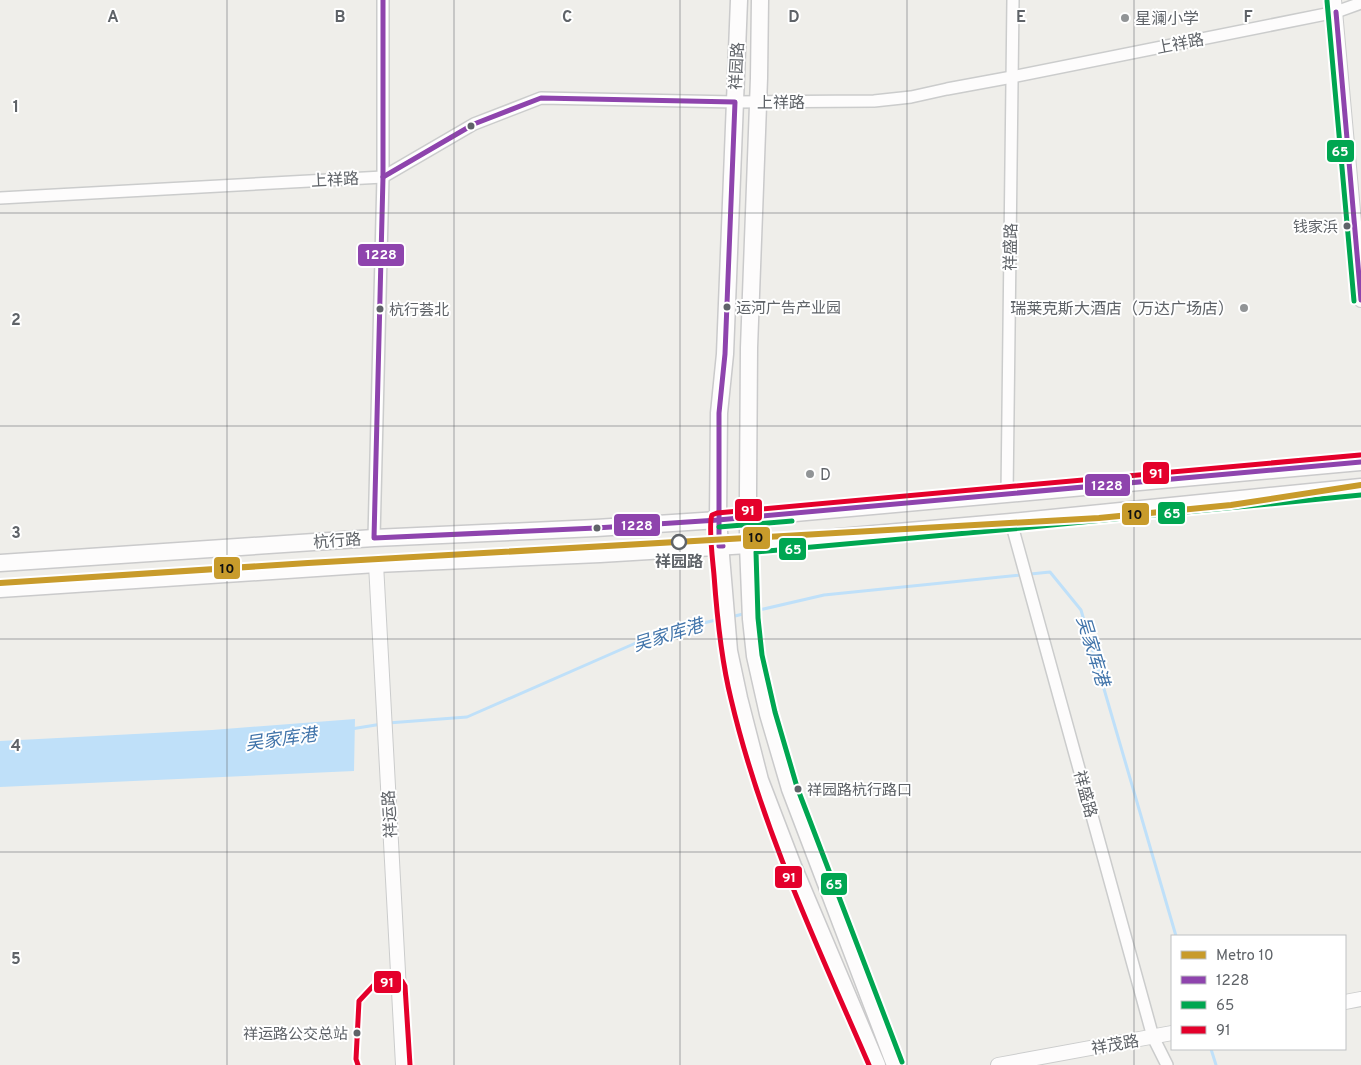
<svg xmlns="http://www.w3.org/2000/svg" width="1361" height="1065" viewBox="0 0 1361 1065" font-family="Overpass,'Noto Sans SC',sans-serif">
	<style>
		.water { fill: #bfe0f9 }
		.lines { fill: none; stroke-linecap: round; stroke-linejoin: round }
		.stream { stroke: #bfe0f9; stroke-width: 3 }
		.minor-casing { stroke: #cbcccc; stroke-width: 14 }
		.tertiary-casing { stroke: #cbcccc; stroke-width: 16 }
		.secondary-casing { stroke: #cacacb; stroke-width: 19 }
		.minor { stroke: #fdfcfc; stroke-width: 11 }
		.tertiary { stroke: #fdfcfc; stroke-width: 14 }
		.secondary { stroke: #fdfcfc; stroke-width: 16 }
		.bus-1-casing { stroke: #fff; stroke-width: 9 }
		.bus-2-casing { stroke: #fff; stroke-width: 9 }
		.bus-3-casing { stroke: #fff; stroke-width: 9 }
		.bus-1 { stroke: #8e44ad; stroke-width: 5 }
		.bus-2 { stroke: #00a651; stroke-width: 5 }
		.bus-3 { stroke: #e4002b; stroke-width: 5 }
		.metro-1-casing { stroke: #fff; stroke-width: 10 }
		.metro-1 { stroke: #c89b2b; stroke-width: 6 }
		.grid { fill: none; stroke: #5f6368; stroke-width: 1; stroke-opacity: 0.55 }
		.poi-dot { fill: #919496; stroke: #fff; stroke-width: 2 }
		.bus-dot { fill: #5f6368; stroke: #fff; stroke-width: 2 }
		.stop-dot { fill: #fff; stroke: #5f6368; stroke-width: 2.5 }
		.labels { text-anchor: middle; stroke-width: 4; stroke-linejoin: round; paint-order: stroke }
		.bus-label { font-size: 15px; fill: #5f6368; stroke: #fff; text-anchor: start }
		.poi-label { font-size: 16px; fill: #5f6368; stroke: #fff; text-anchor: start }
		.street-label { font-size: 16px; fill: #5f6368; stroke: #fff }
		.stop-label { font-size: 16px; font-weight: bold; fill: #5f6368; stroke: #fff }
		.water-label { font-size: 18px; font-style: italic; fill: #4174aa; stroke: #fff }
		.grid-label { font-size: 16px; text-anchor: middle; font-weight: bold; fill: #5f6368; stroke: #fff; stroke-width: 4; stroke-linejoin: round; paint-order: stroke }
		.line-badge { stroke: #fff; stroke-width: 2 }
		.badge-label { font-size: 14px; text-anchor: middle; font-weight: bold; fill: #fff }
		.pale-badge-label { font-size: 14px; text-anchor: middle; font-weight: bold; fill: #111 }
	</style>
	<rect width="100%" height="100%" fill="#efeeea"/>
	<path class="water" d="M355,719L354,771L0,787V741L212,730Z"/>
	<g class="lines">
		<g class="stream">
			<path d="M755,611L824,595L1050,572L1081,610L1176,936"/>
			<path d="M731,617L747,613"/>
			<path d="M388,723L467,717L654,635L720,619"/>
			<path d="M351,729L382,724"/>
			<path d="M1211,1049L1216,1065"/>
		</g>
		<g class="minor-casing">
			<g id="minor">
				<path d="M0,198L383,177L474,124L541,98L735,102L874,101L911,97L947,89L1012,77L1336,12L1361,3"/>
				<path d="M1007,495L1013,0"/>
				<path d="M1011,522L1153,1037L1167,1065"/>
				<path d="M374,538L383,177V0"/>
			</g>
		</g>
		<g class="tertiary-casing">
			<g id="tertiary">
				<path d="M1334,0L1361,300"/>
				<path d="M376,564L403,1065"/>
				<path d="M1345,1002L1361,999"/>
				<path d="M998,1065L1172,1033"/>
			</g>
		</g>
		<g class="secondary-casing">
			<g id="secondary">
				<path d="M739,0L725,354L719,413L718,520L729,651L739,698L760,780L793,866L877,1065"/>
				<path d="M760,0L759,78L749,348L748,492V545L751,619L755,656L768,714L790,789L895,1065"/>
				<path d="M0,563L374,538L596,528L718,520L1361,462"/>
				<path d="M0,589L376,564L600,554L748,545L1011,522L1361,487"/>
			</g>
		</g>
		<use href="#minor" class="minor"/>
		<use href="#tertiary" class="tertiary"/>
		<use href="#secondary" class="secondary"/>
		<g class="bus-1-casing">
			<g id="bus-1">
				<path d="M383,0V177L374,538L596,528L718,520L1361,462"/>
				<path d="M1336,12L1361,300"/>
				<path d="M383,177L474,124L541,98L735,102L725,354L719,413V546H723"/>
			</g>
		</g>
		<g class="bus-2-casing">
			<g id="bus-2">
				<path d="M1327,1L1354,301"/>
				<path d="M719,527L792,521"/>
				<path d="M902,1062L797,787L775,712L762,655L758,618L756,552L1012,529L1361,495"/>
			</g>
		</g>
		<g class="bus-3-casing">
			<g id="bus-3">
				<path d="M358,1065L356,1059L359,1001L374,985L397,980L402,981L405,986L410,1065"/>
				<path d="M869,1065C817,945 761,827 731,699C721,659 717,617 714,575C713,563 708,524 712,515L717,513L1360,455"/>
			</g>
		</g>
		<use href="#bus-1" class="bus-1"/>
		<use href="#bus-2" class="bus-2"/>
		<use href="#bus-3" class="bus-3"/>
		<g class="metro-1-casing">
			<path id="metro-1" d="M0,583L308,563L1099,518L1231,505L1361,485"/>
		</g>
		<use href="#metro-1" class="metro-1"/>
	</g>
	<path class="grid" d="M227,0V1065M454,0V1065M680,0V1065M907,0V1065M1134,0V1065M0,213H1361M0,426H1361M0,639H1361M0,852H1361"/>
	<g class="poi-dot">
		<circle cx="1125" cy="18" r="5"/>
		<circle cx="1244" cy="308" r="5"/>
		<circle cx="810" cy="474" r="5"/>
	</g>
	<g class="bus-dot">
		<circle cx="471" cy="126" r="4.5"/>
		<circle cx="1347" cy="226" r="4.5"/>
		<circle cx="727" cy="307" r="4.5"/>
		<circle cx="380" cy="309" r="4.5"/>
		<circle cx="597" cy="528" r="4.5"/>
		<circle cx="798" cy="789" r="4.5"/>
		<circle cx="357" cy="1033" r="4.5"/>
	</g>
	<circle class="stop-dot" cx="679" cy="542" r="7"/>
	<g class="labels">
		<g class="bus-label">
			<text x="1338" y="232" text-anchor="end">钱家浜</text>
			<text x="736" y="313">运河广告产业园</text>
			<text x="389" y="315">杭行荟北</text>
			<text x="807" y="795">祥园路杭行路口</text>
			<text x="348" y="1039" text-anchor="end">祥运路公交总站</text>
		</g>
		<g class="poi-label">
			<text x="1135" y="24">星澜小学</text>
			<text x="1234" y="314" text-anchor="end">瑞莱克斯大酒店（万达广场店）</text>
			<text x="820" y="480">D</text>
		</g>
		<g class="street-label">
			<text transform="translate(1180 43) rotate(-11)" y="6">上祥路</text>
			<text transform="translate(736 66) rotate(-87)" y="6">祥园路</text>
			<text x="781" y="108">上祥路</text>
			<text transform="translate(335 179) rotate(-3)" y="6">上祥路</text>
			<text transform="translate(1010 247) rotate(-89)" y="6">祥盛路</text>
			<text transform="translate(337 540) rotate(-4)" y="6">杭行路</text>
			<text transform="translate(1086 794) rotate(75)" y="6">祥盛路</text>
			<text transform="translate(389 814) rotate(-93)" y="6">祥运路</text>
			<text transform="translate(1115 1044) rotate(-10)" y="6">祥茂路</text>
		</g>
		<g class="stop-label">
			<text x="679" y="567">祥园路</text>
		</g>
		<g class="water-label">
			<text transform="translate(668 635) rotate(-17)" y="6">吴家库港</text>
			<text transform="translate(1093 651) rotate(73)" y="6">吴家库港</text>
			<text transform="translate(281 739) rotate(-8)" y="6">吴家库港</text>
		</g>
	</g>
	<g class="grid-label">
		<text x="113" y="22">A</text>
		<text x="340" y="22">B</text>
		<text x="567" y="22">C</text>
		<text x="794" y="22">D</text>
		<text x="1021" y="22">E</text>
		<text x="1248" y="22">F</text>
		<text x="16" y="112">1</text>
		<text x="16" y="325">2</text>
		<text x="16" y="538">3</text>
		<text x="16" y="751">4</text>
		<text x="16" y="964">5</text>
	</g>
	<g class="line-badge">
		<rect x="1326" y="139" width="29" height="24" rx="5" fill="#00a651"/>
		<rect x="357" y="243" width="48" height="24" rx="5" fill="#8e44ad"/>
		<rect x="1142" y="461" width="28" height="24" rx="5" fill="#e4002b"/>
		<rect x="1084" y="473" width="47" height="24" rx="5" fill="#8e44ad"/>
		<rect x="734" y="498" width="29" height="24" rx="5" fill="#e4002b"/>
		<rect x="1157" y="501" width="29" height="24" rx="5" fill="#00a651"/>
		<rect x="1121" y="502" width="29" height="24" rx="5" fill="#c89b2b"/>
		<rect x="613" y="513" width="48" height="24" rx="5" fill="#8e44ad"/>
		<rect x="742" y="526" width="29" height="24" rx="5" fill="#c89b2b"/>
		<rect x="778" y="537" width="29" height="24" rx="5" fill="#00a651"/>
		<rect x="213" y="556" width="28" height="24" rx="5" fill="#c89b2b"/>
		<rect x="774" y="865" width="29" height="24" rx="5" fill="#e4002b"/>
		<rect x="820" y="872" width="28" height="24" rx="5" fill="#00a651"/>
		<rect x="373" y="970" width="29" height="24" rx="5" fill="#e4002b"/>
	</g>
	<g class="badge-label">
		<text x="1340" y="156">65</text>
		<text x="381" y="259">1228</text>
		<text x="1156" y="478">91</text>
		<text x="1107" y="490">1228</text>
		<text x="748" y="515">91</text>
		<text x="1172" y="518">65</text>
		<text x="637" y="530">1228</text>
		<text x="793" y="554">65</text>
		<text x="789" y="882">91</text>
		<text x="834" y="889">65</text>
		<text x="387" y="987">91</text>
	</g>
	<g class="pale-badge-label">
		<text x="1135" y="519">10</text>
		<text x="756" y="542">10</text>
		<text x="227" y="573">10</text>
	</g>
	<rect x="1171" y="935" width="175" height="115" fill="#ffffff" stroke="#bfc1c3"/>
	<rect x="1181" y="951" width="25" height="8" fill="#c89b2b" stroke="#bfc1c3"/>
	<text x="1216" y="960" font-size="15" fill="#5f6368">Metro 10</text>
	<rect x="1181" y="976" width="25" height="8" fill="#8e44ad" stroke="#bfc1c3"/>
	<text x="1216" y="985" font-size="15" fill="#5f6368">1228</text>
	<rect x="1181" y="1001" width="25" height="8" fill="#00a651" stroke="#bfc1c3"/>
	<text x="1216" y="1010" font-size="15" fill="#5f6368">65</text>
	<rect x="1181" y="1026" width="25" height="8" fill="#e4002b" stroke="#bfc1c3"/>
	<text x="1216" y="1035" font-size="15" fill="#5f6368">91</text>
</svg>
